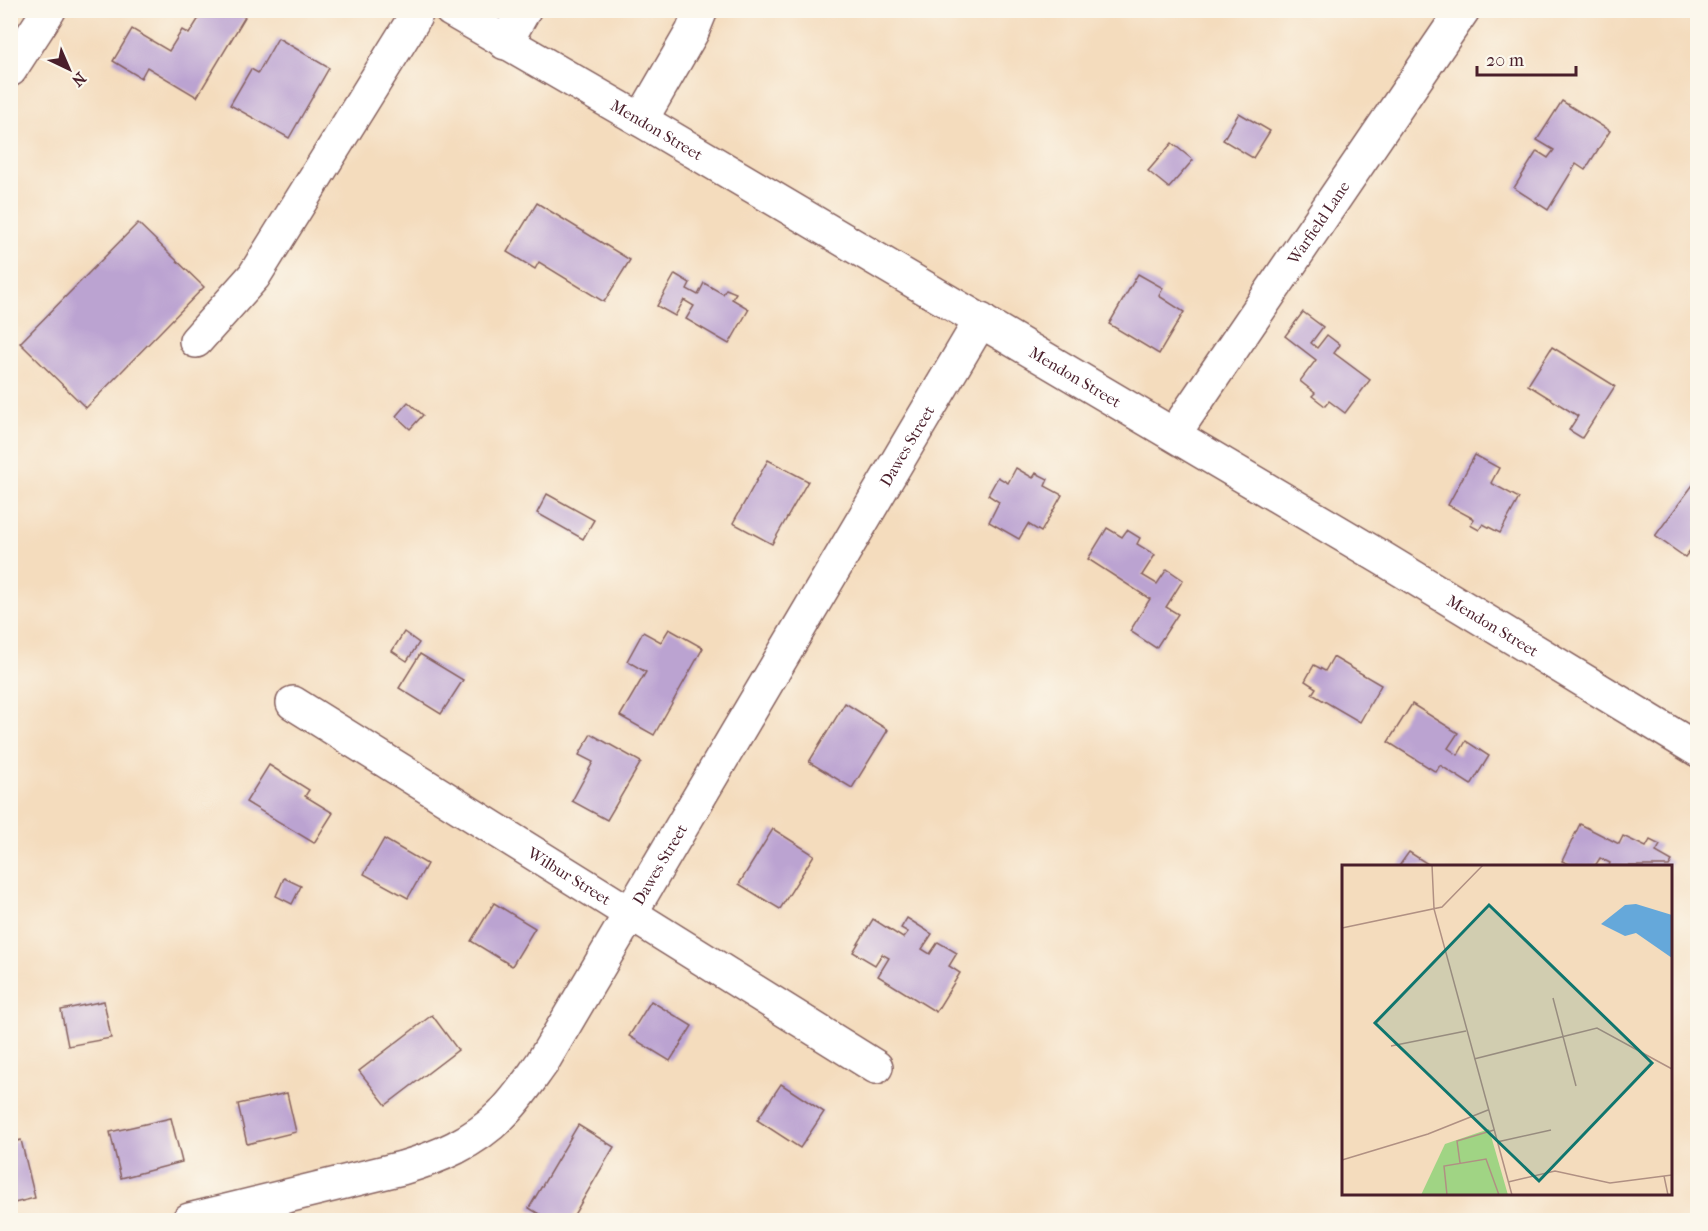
<svg xmlns="http://www.w3.org/2000/svg" width="1708" height="1231" viewBox="0 0 1708 1231" font-family="'IM FELL French Canon',serif">
	<style>
		.building { fill: #bba3d1 }
		.lines { fill: none; stroke-linecap: round; stroke-linejoin: round }
		.minor-casing { stroke: #86615e; stroke-width: 36 }
		.minor { stroke: #fff; stroke-width: 33 }
		.labels { text-anchor: middle; stroke-width: 5; stroke-linejoin: round; paint-order: stroke }
		.street-label { font-size: 16px; fill: #4a1f2b; stroke: #fbf7ec }
		.inset-road { fill: none; stroke: #b09083; stroke-width: 1.5 }
		.view { fill: #0f766e; fill-opacity: 0.15; stroke: #0f766e; stroke-width: 3 }
		.inset-edge { fill: none; stroke: #4a1f2b; stroke-width: 3 }
	</style>
	<rect width="100%" height="100%" fill="#fbf7ec"/>
	<filter id="ink" filterUnits="userSpaceOnUse"><feTurbulence type="fractalNoise" baseFrequency=".0167" numOctaves="2"/><feDisplacementMap in="SourceGraphic" scale="12" xChannelSelector="R" yChannelSelector="G"/><feConvolveMatrix kernelMatrix="1 2 1 2 8 2 1 2 1" color-interpolation-filters="sRGB"/></filter>
	<filter id="wash" filterUnits="userSpaceOnUse"><feTurbulence type="fractalNoise" baseFrequency=".008" numOctaves="4" result="noise"/><feDisplacementMap in="SourceGraphic" scale="24" xChannelSelector="R" yChannelSelector="G"/><feGaussianBlur stdDeviation="1.35" result="paint"/><feColorMatrix in="noise" values="0 0 0 0 0 0 0 0 0 0 0 0 0 0 0 0 0 1.4 0 .05"/><feComposite in="paint" operator="in"/></filter>
	<g filter="url(#wash)">
		<rect width="100%" height="100%" fill="#f4dcbd"/>
		<g id="blocks">
			<g class="building">
				<path d="M204,10H233L245,17L197,97L147,67L141,78L113,61L132,29L169,51L182,30L189,34Z"/>
				<path d="M278,38L329,68L289,138L230,105L251,69L258,73Z"/>
				<path d="M1562,101L1610,131L1585,170L1576,164L1548,210L1514,188L1537,151L1548,158L1554,150L1537,140Z"/>
				<path d="M1239,113L1270,131L1253,158L1223,140Z"/>
				<path d="M1172,143L1193,160L1169,188L1148,171Z"/>
				<path d="M537,203L630,260L604,302L539,262L535,269L507,252Z"/>
				<path d="M138,223L204,287L86,408L20,343Z"/>
				<path d="M675,274L690,283L687,289L698,295L704,283L723,294L726,289L736,293L732,299L749,309L729,344L686,319L694,306L684,300L675,316L657,306Z"/>
				<path d="M1138,274L1163,288L1159,296L1184,312L1159,354L1109,324Z"/>
				<path d="M1303,312L1323,327L1311,343L1317,348L1327,335L1340,345L1334,353L1370,380L1345,413L1329,401L1325,406L1312,396L1315,393L1300,381L1316,360L1285,336Z"/>
				<path d="M1552,347L1615,386L1582,438L1569,430L1578,416L1528,385Z"/>
				<path d="M408,402L423,415L410,429L396,416Z"/>
				<path d="M1475,455L1499,468L1491,483L1519,498L1500,533L1483,524L1479,530L1470,525L1474,519L1448,505Z"/>
				<path d="M768,460L808,481L772,544L733,523Z"/>
				<path d="M1016,468L1033,478L1036,473L1048,479L1045,486L1062,495L1041,532L1028,524L1019,539L989,522L999,502L988,495L998,477L1008,483Z"/>
				<path d="M1698,478V540L1685,557L1655,536Z"/>
				<path d="M547,494L594,520L583,539L537,513Z"/>
				<path d="M1107,528L1122,537L1127,530L1140,538L1137,544L1155,555L1142,575L1157,584L1167,569L1183,580L1166,607L1178,614L1156,648L1130,631L1150,599L1088,559Z"/>
				<path d="M669,629L703,648L654,735L620,716L646,672L627,661L643,632L661,642Z"/>
				<path d="M404,632L419,643L407,661L392,651Z"/>
				<path d="M420,654L463,680L441,714L399,688Z"/>
				<path d="M1333,657L1381,685L1360,722L1312,694L1316,688L1305,681L1314,665L1325,671Z"/>
				<path d="M845,703L888,730L852,788L809,762Z"/>
				<path d="M1412,704L1458,733L1448,748L1458,755L1466,741L1489,756L1471,785L1440,765L1436,772L1388,742Z"/>
				<path d="M591,734L641,762L607,820L572,801L593,762L579,755Z"/>
				<path d="M269,765L309,790L305,796L333,813L314,843L246,802Z"/>
				<path d="M1580,824L1619,844L1623,836L1646,847L1650,840L1660,845L1656,852L1672,861L1669,866H1609L1610,863L1600,858L1595,866H1574L1562,861Z"/>
				<path d="M773,829L814,855L780,909L739,884Z"/>
				<path d="M384,839L427,864L408,898L364,874Z"/>
				<path d="M1409,852L1431,866H1399Z"/>
				<path d="M284,878L301,886L292,904L276,896Z"/>
				<path d="M494,903L535,928L512,966L471,941Z"/>
				<path d="M907,918L932,934L922,949L930,954L938,942L957,953L949,966L960,973L936,1012L878,976L889,958L882,954L875,965L853,952L873,919L903,938L908,932L901,928Z"/>
				<path d="M104,1001L111,1038L68,1046L61,1010Z"/>
				<path d="M651,1001L692,1026L670,1061L629,1036Z"/>
				<path d="M432,1015L458,1050L386,1105L359,1071Z"/>
				<path d="M781,1084L824,1112L800,1148L757,1120Z"/>
				<path d="M287,1093L296,1132L247,1144L238,1104Z"/>
				<path d="M171,1118L182,1162L121,1178L110,1132Z"/>
				<path d="M578,1125L614,1147L571,1220H549L529,1208Z"/>
				<path d="M21,1140L35,1198L10,1204V1143Z"/>
			</g>
		</g>
	</g>
	<g filter="url(#ink)">
		<use href="#blocks" fill-opacity="0" stroke="#86615e" stroke-width="1.5"/>
		<g class="lines">
			<g class="minor-casing">
				<g id="minor">
					<path id="s1" d="M451,10L641,120L1382,558L1698,750"/>
					<path d="M505,43L524,10"/>
					<path d="M10,70L49,10"/>
					<path d="M641,120L692,32L701,10"/>
					<path d="M196,341L254,276L412,22L418,10"/>
					<path id="s2" d="M1174,434L1463,10"/>
					<path id="s3" d="M293,703L876,1067"/>
					<path id="s4" d="M189,1220L402,1168C439,1157 473,1143 501,1115C517,1100 529,1081 542,1063L981,320"/>
				</g>
			</g>
			<use href="#minor" class="minor"/>
		</g>
	</g>
	<g class="labels">
		<g class="street-label">
			<text dy="6" stroke="none"><textPath href="#s1" startOffset="238">Mendon Street</textPath></text>
			<text dy="6" stroke="none"><textPath href="#s2" startOffset="256">Warfield Lane</textPath></text>
			<text dy="6" stroke="none"><textPath href="#s1" startOffset="724">Mendon Street</textPath></text>
			<text dy="6" stroke="none"><textPath href="#s4" startOffset="1116">Dawes Street</textPath></text>
			<text dy="6" stroke="none"><textPath href="#s1" startOffset="1210">Mendon Street</textPath></text>
			<text dy="6" stroke="none"><textPath href="#s4" startOffset="630">Dawes Street</textPath></text>
			<text dy="6" stroke="none"><textPath href="#s3" startOffset="326">Wilbur Street</textPath></text>
		</g>
	</g>
	<g transform="translate(1342 865)">
		<rect width="330" height="330" fill="#f4dcbd"/>
		<path d="M147,264L166,330H79L103,279Z" fill="#a0d484"/>
		<path d="M294,39L330,50V93L294,68L283,71L259,59L283,40Z" fill="#65a8da"/>
		<path class="inset-road" d="M90,0L92,44L170,330M0,63L100,42L141,0M211,133L234,221M49,181L124,166M132,194L255,163L330,204M155,277L209,265M0,295L86,269L146,245M118,298L115,276L152,265M322,311L326,330M166,317L213,306L268,318L330,310M105,330L102,301L144,294L157,330"/>
		<path class="view" d="M147,40L310,198L197,316L33,158Z"/>
		<rect width="330" height="330" class="inset-edge"/>
	</g>
	<rect width="1708" height="1231" fill="none" stroke="#fbf7ec" stroke-width="36"/>
	<g transform="translate(69 69) rotate(136)" stroke="#fbf7ec" stroke-width="4.5" paint-order="stroke">
	<path d="M0-4.5L10 22L0 15L-10 22Z" fill="#4a1f2b"/>
	<text y="-9" font-size="16" font-weight="bold" text-anchor="middle" fill="#4a1f2b">N</text>
	</g>
	<path d="M1477 66v9h99v-9" fill="none" stroke="#4a1f2b" stroke-width="3"/>
	<text x="1486" y="66" font-size="18" fill="#4a1f2b" stroke="#fbf7ec" stroke-width="4.5" paint-order="stroke">20 m</text>
</svg>
